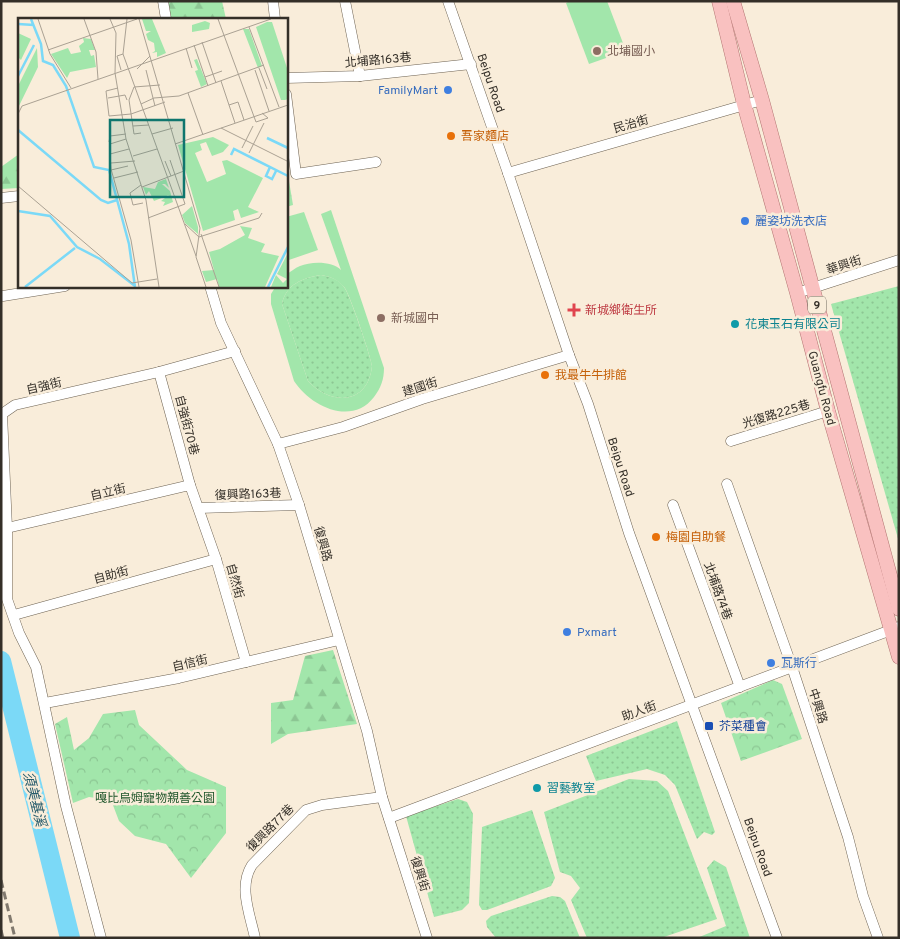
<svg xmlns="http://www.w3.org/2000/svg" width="900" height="939" viewBox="0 0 900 939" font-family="Overpass,'Noto Sans TC',sans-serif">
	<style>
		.grass { fill: url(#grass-dots) }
		.forest { fill: url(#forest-firs) }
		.park { fill: url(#park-crowns) }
		.pitch { fill: #a2e6ab; fill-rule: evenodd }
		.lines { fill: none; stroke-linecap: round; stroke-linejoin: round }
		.river { stroke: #7bd9f7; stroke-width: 20 }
		.minor-casing { stroke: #6e6353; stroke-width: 11 }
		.major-casing { stroke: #b17370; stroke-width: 15 }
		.minor { stroke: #fff; stroke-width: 10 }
		.major { stroke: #f9c1c0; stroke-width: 14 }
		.rail { stroke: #81796e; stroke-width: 3; stroke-dasharray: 8 4; stroke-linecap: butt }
		.education-dot { fill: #8d6e63; stroke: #f9edda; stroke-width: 2 }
		.shop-dot { fill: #3f7fe0; stroke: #f9edda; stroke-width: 2 }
		.food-dot { fill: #e8710a; stroke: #f9edda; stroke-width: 2 }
		.health-dot { fill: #e0444e; stroke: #f9edda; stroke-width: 2 }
		.culture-dot { fill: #0f9aa8; stroke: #f9edda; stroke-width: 2 }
		.transit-dot { fill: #1a4fb4; stroke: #f9edda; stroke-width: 2 }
		.labels { text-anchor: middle; stroke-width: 5; stroke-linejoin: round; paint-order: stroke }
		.shield { fill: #f9edda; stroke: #6f685d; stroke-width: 1 }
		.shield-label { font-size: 11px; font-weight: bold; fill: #342f28 }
		.education-label { font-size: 12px; fill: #785e54; stroke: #f9edda; text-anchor: start }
		.street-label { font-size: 12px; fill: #342f28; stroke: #f9edda }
		.shop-label { font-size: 12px; fill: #366cbe; stroke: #f9edda; text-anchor: start }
		.food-label { font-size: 12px; fill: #c56008; stroke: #f9edda; text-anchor: start }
		.health-label { font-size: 12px; fill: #be3a42; stroke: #f9edda; text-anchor: start }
		.culture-label { font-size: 12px; fill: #0d838f; stroke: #f9edda; text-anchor: start }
		.transit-label { font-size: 12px; fill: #164399; stroke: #f9edda; text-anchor: start }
		.park-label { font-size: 12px; fill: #1e552a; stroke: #f9edda }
		.water-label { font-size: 14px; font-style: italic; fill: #265b6b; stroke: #f9edda }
		.inset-river { fill: none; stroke: #7bd9f7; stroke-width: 2.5 }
		.inset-road { fill: none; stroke: #aaa193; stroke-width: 1 }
		.view { fill: #0f766e; fill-opacity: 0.15; stroke: #0f766e; stroke-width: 2.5 }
		.inset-edge { fill: none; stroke: #342f28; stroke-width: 2.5 }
	</style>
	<defs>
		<pattern id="grass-dots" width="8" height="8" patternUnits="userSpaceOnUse" patternTransform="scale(1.25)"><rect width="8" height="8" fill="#a2e6ab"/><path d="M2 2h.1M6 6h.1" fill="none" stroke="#8cc693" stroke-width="1.8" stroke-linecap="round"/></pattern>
		<pattern id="forest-firs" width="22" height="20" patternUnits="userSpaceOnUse" patternTransform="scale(1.25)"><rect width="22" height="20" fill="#a2e6ab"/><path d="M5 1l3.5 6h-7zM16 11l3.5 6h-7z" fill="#8cc693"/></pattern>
		<pattern id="park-crowns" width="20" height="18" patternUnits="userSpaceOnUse" patternTransform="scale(1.25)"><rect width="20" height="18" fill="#a2e6ab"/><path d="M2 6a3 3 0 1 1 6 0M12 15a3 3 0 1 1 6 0" fill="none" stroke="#8cc693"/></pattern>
	</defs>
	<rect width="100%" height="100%" fill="#f9edda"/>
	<g class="grass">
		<path d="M321,275C331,277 338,279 344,287C349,292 372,360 372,366C368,405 331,406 308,381L282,304C286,284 303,278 321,275Z"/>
		<path d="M899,286V542L831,304Z"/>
		<path d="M677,721L715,832L712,835L704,832L697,839L675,785L665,775L647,769L596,781L586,756Z"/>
		<path d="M629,779L657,781L668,791L717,919L661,938H587L571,900L580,888L571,876L560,872L544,812Z"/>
		<path d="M458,799L467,802L473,814L469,903L462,910L434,917L406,816Z"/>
		<path d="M532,810L555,878L551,886L487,910H482L479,905L482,827Z"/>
		<path d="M714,860L726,867L750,938H697L726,926L707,868Z"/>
		<path d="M552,896L560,897L565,901L580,938H496L487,927L486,921L491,916Z"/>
	</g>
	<g class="forest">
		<path d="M168,1H222L226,19H171Z"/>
		<path d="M19,154V188L1,189V167Z"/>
		<path d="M286,163L293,205L286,207Z"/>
		<path d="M333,650L357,724L288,734L271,744V703L293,700L305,656Z"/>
	</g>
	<g class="park">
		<path d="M773,680L782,684L802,739L741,761L721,703Z"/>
		<path d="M135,710L139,725L187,770L226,787V833L191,878L166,844L135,836L119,821L111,800L89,797L73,803L55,724L67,717L74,750L89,738L103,714Z"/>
	</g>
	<g class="pitch">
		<path d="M570,1H607L626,51L589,64L566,3Z"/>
		<path d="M331,210L384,368C384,379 381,388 374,397C352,426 311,407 294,381L271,304V294L276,286H286V275C290,272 295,268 300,266C311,261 333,261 341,270L321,214ZM321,275C331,277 337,279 344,287C349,291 372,360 372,366C368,405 331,406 308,381L282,304C286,284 303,278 321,275Z"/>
		<path d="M304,212L318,250L286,261V217Z"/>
	</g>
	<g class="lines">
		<path class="river" d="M1,661L70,938"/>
		<g class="minor-casing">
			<g id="minor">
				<path d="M163,1L166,19"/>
				<path d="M273,1L275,19"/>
				<path d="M345,1L360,76"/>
				<path d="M448,1L508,173L569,355L588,404L629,533L777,938"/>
				<path d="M286,78L360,76L471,64"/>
				<path d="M286,94L296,174L376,162"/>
				<path d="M508,173L762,100"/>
				<path d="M1,198L19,196"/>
				<path d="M210,286L221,323L278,444L299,505L367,731L382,797L427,938"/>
				<path d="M797,293L899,260"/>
				<path d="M3,296L65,286"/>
				<path d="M159,372L190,485"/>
				<path d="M731,441L828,411"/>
				<path d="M278,444L343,427L422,399L569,355"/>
				<path d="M727,484L792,667L848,837L863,896L878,938"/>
				<path d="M673,505L740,687"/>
				<path d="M199,508L299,505"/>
				<path d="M7,528L190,485L216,559L246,662"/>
				<path d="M14,615L216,559"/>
				<path d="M45,703L179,678L339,640"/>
				<path d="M389,818L899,627"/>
				<path d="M101,938L66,806L36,667L19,633L7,599V528L2,414L15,405L159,372L235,351"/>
				<path d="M255,938C250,914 238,887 252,865L306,810L322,805L382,797"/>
			</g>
		</g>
		<g class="major-casing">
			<g id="major">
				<path d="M719,1L744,104L797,293L828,411L899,657"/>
				<path d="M733,1L762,100L899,609"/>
			</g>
		</g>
		<use href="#minor" class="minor"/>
		<use href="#major" class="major"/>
		<g class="rail">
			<path d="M1,880L15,938"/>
			<path d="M1,930L3,938"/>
		</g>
	</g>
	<g class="education-dot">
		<circle cx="597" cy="51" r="5"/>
		<circle cx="381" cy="318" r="5"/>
	</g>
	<g class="shop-dot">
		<circle cx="448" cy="90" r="5"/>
		<circle cx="745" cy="221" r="5"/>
		<circle cx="567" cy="632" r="5"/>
		<circle cx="771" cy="663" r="5"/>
	</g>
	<g class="food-dot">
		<circle cx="451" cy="136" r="5"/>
		<circle cx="545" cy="375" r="5"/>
		<circle cx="656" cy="537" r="5"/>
	</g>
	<path class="health-dot" d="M571.5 302.5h5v5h5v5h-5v5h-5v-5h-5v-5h5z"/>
	<g class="culture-dot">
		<circle cx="735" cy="324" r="5"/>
		<circle cx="537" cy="788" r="5"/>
	</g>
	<rect class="transit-dot" x="704" y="721" width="10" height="10" rx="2.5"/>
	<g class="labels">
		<rect class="shield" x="808" y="296.5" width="18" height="17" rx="4"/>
		<g class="shield-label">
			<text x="817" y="309">9</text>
		</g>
		<g class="education-label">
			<text x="607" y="55">北埔國小</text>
			<text x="391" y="322">新城國中</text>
		</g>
		<g class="street-label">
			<text transform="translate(378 60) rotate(-5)" y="4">北埔路163巷</text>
			<text transform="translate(491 83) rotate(71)" y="4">Beipu Road</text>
			<text transform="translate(631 124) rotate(-16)" y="4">民治街</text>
			<text transform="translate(844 265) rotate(-18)" y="4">華興街</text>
			<text transform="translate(44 386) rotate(-13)" y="4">自強街</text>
			<text transform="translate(420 387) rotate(-18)" y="4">建國街</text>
			<text transform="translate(822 388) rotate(75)" y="4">Guangfu Road</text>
			<text transform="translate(776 414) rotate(-17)" y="4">光復路225巷</text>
			<text transform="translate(187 425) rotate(75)" y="4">自強街70巷</text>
			<text transform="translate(621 467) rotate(72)" y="4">Beipu Road</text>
			<text transform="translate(108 492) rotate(-13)" y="4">自立街</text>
			<text transform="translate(248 494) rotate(-2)" y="4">復興路163巷</text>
			<text transform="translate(323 544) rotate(74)" y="4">復興路</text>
			<text transform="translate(111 575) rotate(-15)" y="4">自助街</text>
			<text transform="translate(235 581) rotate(74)" y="4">自然街</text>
			<text transform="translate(718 591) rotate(70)" y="4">北埔路74巷</text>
			<text transform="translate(190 663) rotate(-13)" y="4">自信街</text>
			<text transform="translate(818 706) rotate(72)" y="4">中興路</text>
			<text transform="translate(639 711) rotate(-20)" y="4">助人街</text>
			<text transform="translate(270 828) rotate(-45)" y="4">復興路77巷</text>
			<text transform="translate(758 847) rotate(70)" y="4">Beipu Road</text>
			<text transform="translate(420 874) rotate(72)" y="4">復興街</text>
		</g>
		<g class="shop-label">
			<text x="438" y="94" text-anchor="end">FamilyMart</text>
			<text x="755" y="225">麗姿坊洗衣店</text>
			<text x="577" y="636">Pxmart</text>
			<text x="781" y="667">瓦斯行</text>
		</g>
		<g class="food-label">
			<text x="461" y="140">吾家麵店</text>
			<text x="555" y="379">我最牛牛排館</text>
			<text x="666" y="541">梅園自助餐</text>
		</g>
		<g class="health-label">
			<text x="585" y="314">新城鄉衛生所</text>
		</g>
		<g class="culture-label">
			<text x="745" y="328">花東玉石有限公司</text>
			<text x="547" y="792">習藝教室</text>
		</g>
		<g class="transit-label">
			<text x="719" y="730">芥菜種會</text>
		</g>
		<g class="park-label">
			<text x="155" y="802">嘎比烏姆寵物親善公園</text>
		</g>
		<g class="water-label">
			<text transform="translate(35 799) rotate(76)" y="5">須美基溪</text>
		</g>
	</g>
	<g transform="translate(18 18)">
		<rect width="270" height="270" fill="#f9edda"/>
		<path d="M187,3L192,5L191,11L174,14V7ZM0,15L13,21L3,42L0,39ZM19,30L20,49L0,90V68ZM195,119L211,127L205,134L194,138L188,124L182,126L184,132L177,135L189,164L208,156L204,143L209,142L245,160L230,189L241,194L223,200L220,191L215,193L217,202L185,213L160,127ZM148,161L151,170L147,166H144L152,173L155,184L145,188L147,184L143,183L151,177L136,183L131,173L128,177L125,169L137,171L140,164ZM222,208L234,210L230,220L247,226L243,234L261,238L247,269H201L199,261L188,264L184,253L196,252L191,234L202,231L227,217ZM270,235V269H253L258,257L265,265L269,261L259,256Z" fill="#a2e6ab"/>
		<path d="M249,4H254L270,53V81L267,82H263L238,9ZM65,20L73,21L77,32H71L73,38L76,37L78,49L52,54L49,60L33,36L50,30L53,36L63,34L61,28L66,24ZM179,41L189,66L183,69L177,53L180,52L176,42ZM174,188L180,209V216L167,205L164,197Z" fill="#a2e6ab"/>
		<path d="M124,1H134L148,35L139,39V34L134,35L137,33L136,25L130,22L128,16L133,13H128ZM225,11H231L244,48L240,50Z" fill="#a2e6ab"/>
		<path class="inset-river" d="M13,1L23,26L25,43L35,47L48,68L76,149L91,152L111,226L117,269M0,6L16,7M0,58L16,27M0,112L83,182L90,185L99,182M249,120L270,130M213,137L216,131L270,158M252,149L248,158L254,161L258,153M0,193L32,198L59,229L82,241L117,268M7,269L57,230M250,269L270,229"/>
		<path class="inset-road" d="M20,1L32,36L53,70M66,1L78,34L80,61M92,1L98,15L97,55L108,121L128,182L141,269M109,1L105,36L178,238M121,1L182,210L178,239L188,269M200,1L238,104L250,100L244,95M231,9L261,89M184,24L198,65M176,27L190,68M168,30L174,50M30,32L119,1M241,50L249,71M119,51L132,38M103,52L99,38L105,36M128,52L137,88M237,52L251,93M187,59L204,53M203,63L217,105M100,70L88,73L91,98L113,96L147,84M170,75L185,117M90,80L107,77L109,82M123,86L136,80L161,78L246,47M211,87L220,84L226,102M0,96L4,88L253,1M115,108L131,107M203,110L269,143M123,115L116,116L111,82L116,69L142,67M134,116L155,110M91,124L92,118L108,116M92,126L108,121M157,126L270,87M224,130L235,108M111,131L92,136L93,151L113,222L121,269M231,135L246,105M115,138L139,131M147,143L153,158M93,145L117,143M93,152L110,148M96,160L120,154M123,167L112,175L115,187L125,185M0,168L114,265L139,261M124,169L166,153M130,200L167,186L152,142M167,206L181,219L241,200L244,195M183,216L201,269"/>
		<path class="view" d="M92,102H166V179H92Z"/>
		<rect width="270" height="270" class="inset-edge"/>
	</g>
	<rect width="900" height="939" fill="none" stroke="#342f28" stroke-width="5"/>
</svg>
